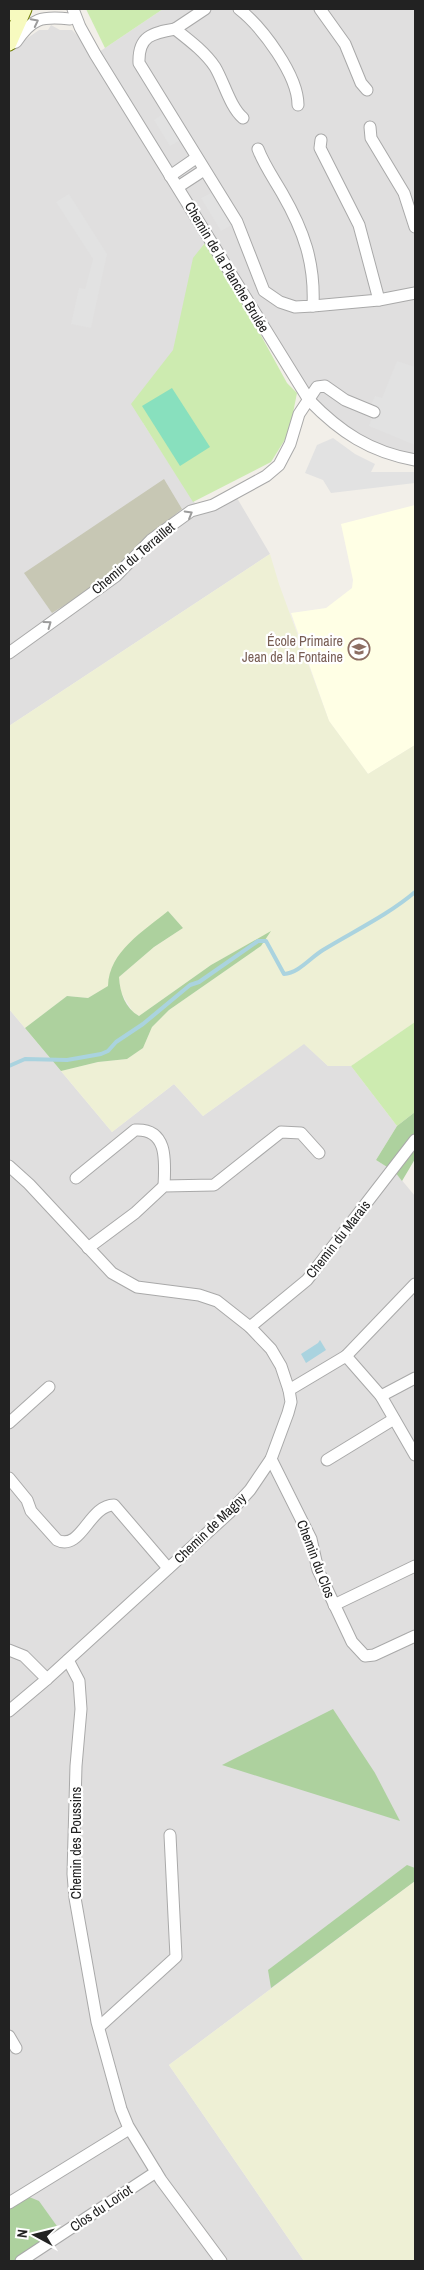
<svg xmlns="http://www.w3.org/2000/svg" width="424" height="2270" viewBox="0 0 424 2270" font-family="'Archivo Narrow',sans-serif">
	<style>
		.residential { fill: #e0dfdf }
		.education { fill: #ffffe5 }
		.construction { fill: #c7c7b4 }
		.farmland { fill: #eef0d5 }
		.grass { fill: #cdebb0 }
		.forest { fill: #add19e }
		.pitch { fill: #88e0be }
		.parking { fill: #e2e2e2 }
		.water { fill: #aad3df }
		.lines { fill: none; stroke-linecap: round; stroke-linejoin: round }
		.stream { stroke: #aad3df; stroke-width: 4 }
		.street-casing { stroke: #a9a9a9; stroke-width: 13 }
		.secondary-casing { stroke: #707d05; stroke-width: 17 }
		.street { stroke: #fff; stroke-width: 11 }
		.secondary { stroke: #f7fabf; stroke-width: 15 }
		.oneway { stroke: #9c9c9c }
		.labels { text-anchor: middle; stroke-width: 4.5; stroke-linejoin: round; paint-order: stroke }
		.street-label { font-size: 14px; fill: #222; stroke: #fff }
		.education-label { font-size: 14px; fill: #785e54; stroke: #fff; text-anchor: end }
	</style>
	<rect width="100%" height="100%" fill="#f2efe9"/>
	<g class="residential">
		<path d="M163,9H415V460L376,449L324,416L208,238L199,251L282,387L143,423L200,511L237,498L270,554L9,726V51L39,30H48L51,25L60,30H72L96,54Z"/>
		<path d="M9,1009L112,1132L174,1084L203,1116L304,1043L328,1066H351L397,1126L376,1160L395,1172L415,1196V1881L169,2065L304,2261H9Z"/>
	</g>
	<path class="education" d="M415,505V745L368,774L329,721L291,613L326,608L352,588L353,580L341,524Z"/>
	<path class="construction" d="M164,479L182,509L147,537L119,565L91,589L52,613L24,573Z"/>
	<g class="farmland">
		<path d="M270,554L279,584L329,721L368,774L415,745V1022L351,1066H328L304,1044L203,1116L174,1084L112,1132L61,1071L98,1062L127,1059L143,1048L152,1027L169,1010L261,946L270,932L211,965L139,1016L133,1012L120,991L119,977L154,947L183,928L168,911L109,986L88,998L67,996L25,1028L9,1009V726Z"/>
		<path d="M415,1881V2261H304L169,2065Z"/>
	</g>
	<g class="grass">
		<path d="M86,9H163L105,48Z"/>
		<path d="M208,239L287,383L297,393L289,433L271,462L193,502L131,404L173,350L193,258Z"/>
		<path d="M415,1022V1112L397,1126L351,1066Z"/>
	</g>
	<g class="forest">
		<path d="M168,911L183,928L154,947L119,977C120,993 125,1008 139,1016L211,965L271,931L261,946L169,1010L152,1027L143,1048L127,1059L98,1062L61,1071L25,1028L67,996L88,998L108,986C109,951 144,931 168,911Z"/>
		<path d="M415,1112V1159L402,1181L395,1172L376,1160L397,1126Z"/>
		<path d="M333,1709L375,1773L400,1821L222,1765Z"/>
		<path d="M407,1865L415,1868V1881L271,1988L268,1970Z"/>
		<path d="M17,2192L39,2201L64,2236L18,2261H9V2197Z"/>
	</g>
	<path class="pitch" d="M172,388L210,447L180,466L142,406Z"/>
	<g class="parking">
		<path d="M167,111L184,138L170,146L154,120Z"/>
		<path d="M217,190L237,222L221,231L201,198Z"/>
		<path d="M69,194L107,254L91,328L71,324L79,288L85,289L93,259L56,202Z"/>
		<path d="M397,361L415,367V445L369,426L374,412L369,410L375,396L382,398Z"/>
		<path d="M333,438L355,454L375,464L371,472H415V483L331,493L323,480L305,473L317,445Z"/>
	</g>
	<path class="water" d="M320,1340L326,1350L306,1363L301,1354L318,1343Z"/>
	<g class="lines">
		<path class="stream" d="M9,1066L25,1059L67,1060L101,1054L108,1051L116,1042L143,1024L190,985L199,982L258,941H266L284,974C299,973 311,957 323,950C354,931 388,915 415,892"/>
		<g class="street-casing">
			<g id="street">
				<path d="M73,9L80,27L95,54L309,400C340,432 370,452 415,460"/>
				<path d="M239,9C262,27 298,75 298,105"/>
				<path d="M320,9L345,44L361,83L367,90"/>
				<path d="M175,29L205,9"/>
				<path d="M10,44L16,42C32,18 41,16 70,19"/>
				<path d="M243,118C230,107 224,82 215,67C205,52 189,40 175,29C152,33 138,36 139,63L237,222L264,291L280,302L295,307L313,306C315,263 304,231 282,193C274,179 264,165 258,149"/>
				<path d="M370,127L371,138L404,193L415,227"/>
				<path d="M170,176L196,158"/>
				<path d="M178,187L204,170"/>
				<path d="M379,300L415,293"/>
				<path d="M313,306L379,300L359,225L320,148L321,140"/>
				<path d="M9,653L116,576L151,540L191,511L213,505L266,476L279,465L290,444L299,414L317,387L325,386L345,400L374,412"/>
				<path d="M9,1166L29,1184L112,1273L137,1287L199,1295L217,1301L250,1327L271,1349L281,1366L289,1390L291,1402L288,1413L271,1459L250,1490L229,1513L47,1679L9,1711"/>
				<path d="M76,1178L135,1130C169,1128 165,1163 164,1186"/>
				<path d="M88,1248L135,1213L164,1186L214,1185L281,1132L301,1133L319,1153"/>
				<path d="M250,1327L307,1280L415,1140"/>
				<path d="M346,1356L415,1284"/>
				<path d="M289,1390L346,1356L381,1396L415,1455"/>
				<path d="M381,1396L415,1378"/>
				<path d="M9,1423L49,1387"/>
				<path d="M271,1459L311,1539L318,1570L352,1642L365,1656L374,1655L415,1636"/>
				<path d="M327,1460L394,1419"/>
				<path d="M9,1478L27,1500L31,1511L57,1540C81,1552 89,1505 114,1505L168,1568"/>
				<path d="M334,1605L415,1566"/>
				<path d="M9,1650L24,1656L47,1679"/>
				<path d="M68,1660L79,1681L81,1709L76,1766L73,1874L75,1898L97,2022L121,2109L128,2126L161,2180L221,2261"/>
				<path d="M99,2027L176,1957L170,1835"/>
				<path d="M9,2036L16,2048"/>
				<path d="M9,2203L129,2129"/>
				<path d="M21,2261L156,2172"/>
			</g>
		</g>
		<g class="secondary-casing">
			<g id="secondary">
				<path d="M9,13L11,9"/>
				<path d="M9,43L24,9"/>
			</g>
		</g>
		<use href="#street" class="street"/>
		<use href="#secondary" class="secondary"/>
	</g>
	<defs><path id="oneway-chevron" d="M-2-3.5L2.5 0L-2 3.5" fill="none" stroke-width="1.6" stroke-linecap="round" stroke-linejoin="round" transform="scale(1.25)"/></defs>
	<g class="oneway">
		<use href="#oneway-chevron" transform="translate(35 22) rotate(-27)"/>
		<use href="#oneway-chevron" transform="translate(189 514) rotate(-30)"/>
		<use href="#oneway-chevron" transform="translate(48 624) rotate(-36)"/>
	</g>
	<defs>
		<g id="school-ring" transform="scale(1.125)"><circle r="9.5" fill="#fff" stroke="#8d6e63" stroke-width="1.5"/><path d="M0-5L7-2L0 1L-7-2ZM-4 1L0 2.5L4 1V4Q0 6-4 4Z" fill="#8d6e63"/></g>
	</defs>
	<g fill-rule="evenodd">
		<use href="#school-ring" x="359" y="649"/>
	</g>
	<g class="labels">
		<g class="street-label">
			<text transform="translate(227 267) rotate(59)" y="5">Chemin de la Planche Brulée</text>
			<text transform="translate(133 558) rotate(-40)" y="5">Chemin du Terraillet</text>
			<text transform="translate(338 1239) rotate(-52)" y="5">Chemin du Marais</text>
			<text transform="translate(210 1528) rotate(-44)" y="5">Chemin de Magny</text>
			<text transform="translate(316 1559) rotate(69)" y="5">Chemin du Clos</text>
			<text transform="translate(76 1843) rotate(-90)" y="5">Chemin des Poussins</text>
			<text transform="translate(101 2208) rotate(-34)" y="5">Clos du Loriot</text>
		</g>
		<g class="education-label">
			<text x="343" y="646">École Primaire<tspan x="343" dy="16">Jean de la Fontaine</tspan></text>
		</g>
	</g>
	<rect width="424" height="2270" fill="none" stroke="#222222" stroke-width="20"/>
	<g transform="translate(35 2235) rotate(277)" stroke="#ffffff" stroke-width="4" paint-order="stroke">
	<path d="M0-4L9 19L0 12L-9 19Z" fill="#222222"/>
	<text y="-8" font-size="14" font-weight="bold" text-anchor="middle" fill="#222222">N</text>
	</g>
</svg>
